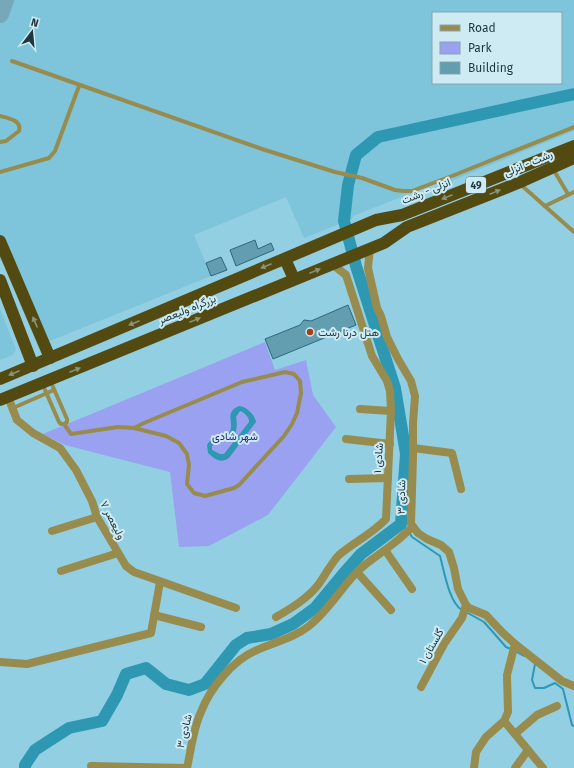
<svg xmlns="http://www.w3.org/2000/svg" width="574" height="768" viewBox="0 0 574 768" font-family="'Fira Sans',Vazirmatn,sans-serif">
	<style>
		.built { fill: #7ec4da; fill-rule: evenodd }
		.green { fill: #9aa1f0 }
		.water { fill: #2e98b3; fill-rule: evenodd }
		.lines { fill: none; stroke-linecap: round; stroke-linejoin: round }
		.stream { stroke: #2e98b3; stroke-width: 2 }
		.river { stroke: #2e98b3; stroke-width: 12 }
		.taxiway { stroke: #76a8b9; stroke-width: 18 }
		.building { fill: #639eb0; stroke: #2d697a }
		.lane { stroke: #978c4e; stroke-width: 4 }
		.street { stroke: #978c4e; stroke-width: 8 }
		.highway { stroke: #534a12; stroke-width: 12 }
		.oneway { fill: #8a9278 }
		.poi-dot { fill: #a64017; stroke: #ceebf4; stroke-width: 1.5 }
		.labels { text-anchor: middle; stroke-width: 4; stroke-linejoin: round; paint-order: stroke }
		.shield { fill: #ceebf4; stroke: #536c75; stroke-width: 1 }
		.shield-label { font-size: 10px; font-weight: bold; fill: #1e363e }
		.street-label { font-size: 11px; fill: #1e363e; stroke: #ceebf4 }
		.poi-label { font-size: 11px; fill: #1e363e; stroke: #ceebf4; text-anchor: start }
		.park-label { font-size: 11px; fill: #2b1d81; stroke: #ceebf4 }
	</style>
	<rect width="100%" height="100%" fill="#93cfe2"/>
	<g class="built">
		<path d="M0,0H574V131L451,181L447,179L353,216L352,219L304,238L286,197L194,235L211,276L50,341L43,337L13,256L0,261ZM433,13H561V83H433Z"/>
		<path d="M0,309L16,349L13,355L0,360Z"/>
	</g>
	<path class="green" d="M265,342L275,370L306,360L313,395L336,427L268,515L209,546L179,547L170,472L65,445L43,434Z"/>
	<path class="water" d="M239,406C246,406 255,415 256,422L229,458C220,464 215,459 208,453L207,445L213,436C218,435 222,437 226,435C239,428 221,413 239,406ZM240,411C244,412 250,418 249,422L224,454H220L212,450V446C216,442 218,443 223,442C237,440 238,427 236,417Z"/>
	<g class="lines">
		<g class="stream">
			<path d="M401,524L406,529"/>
			<path d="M409,532L412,537L440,556C444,570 449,603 462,610"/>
			<path d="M466,612L484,622L506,647L511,649"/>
			<path d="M515,651L524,656"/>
			<path d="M535,664L532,680L535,688H544L555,683L563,689L572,725L574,726"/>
		</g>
		<path class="river" d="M25,768V765L35,750L69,728L102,721L117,695L126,674L146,668L166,684L189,690L205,684L236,645L247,638L271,634L293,624L315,608L344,573L361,554L401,524L406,454L395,388L356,266L344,221L348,185L356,155L378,137L574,94"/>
		<path class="taxiway" d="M0,14L5,0"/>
	</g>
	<g class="building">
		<path d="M255,240L258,249L271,243L274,250L236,266L230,250Z"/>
		<path d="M221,257L227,270L211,276L206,263Z"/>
		<path d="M348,305L356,325L273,359L265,339L300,325L304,320L311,321Z"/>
	</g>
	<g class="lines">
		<g class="lane">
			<path d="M12,61L262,149L335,172L362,178L395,190L403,191H412L457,174L574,127"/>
			<path d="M0,116C8,118 22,120 19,131L6,141L0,142"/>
			<path d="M553,169L568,194"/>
			<path d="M0,172L49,158L55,151L79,86"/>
			<path d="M520,184L574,232"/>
			<path d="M545,206L574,192"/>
			<path d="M42,383L59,422L61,424H64L67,422V419L50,380"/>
			<path d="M13,408L54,390"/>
			<path d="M64,424L71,434L118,427L134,428L166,436L179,443L187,454L189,465L187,484L194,493L205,496L234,488L239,485L284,436L292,424L297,413L301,393L300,381L294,374L285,372L242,382L144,423L134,428"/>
		</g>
		<g class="street">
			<path d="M370,248L368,268L377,308L381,316L387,337L398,359L411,381L415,396L413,423V457L411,524L418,533L427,539L441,545L449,552L454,568L458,589L466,605L469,608L486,615L502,632L515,644L507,675L508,712L504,721L486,737L476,752L474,768"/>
			<path d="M8,397L17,420L33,433L60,448L76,470L92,501L97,517L126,566L134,572L236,608"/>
			<path d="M360,409L391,411"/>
			<path d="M346,439L390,444"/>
			<path d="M413,448L452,453L461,489"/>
			<path d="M349,479L388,478"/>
			<path d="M52,531L97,517"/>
			<path d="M385,550L412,589"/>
			<path d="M61,571L118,553"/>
			<path d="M357,572L391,610"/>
			<path d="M154,615L201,627"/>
			<path d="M276,617C290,609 307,599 318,585C325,576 331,563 339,555C354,542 372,534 386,519L391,411L390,391L387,381L372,356L346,275L332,264"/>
			<path d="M515,644L562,681L574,686"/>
			<path d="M0,662L27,664L151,633L160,582"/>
			<path d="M421,687L444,644L462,618L466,605"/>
			<path d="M504,721L543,768"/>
			<path d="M515,734L537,715L557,706"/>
			<path d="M91,766L187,768"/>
			<path d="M187,768C191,750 193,729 201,712C210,688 233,660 257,650C275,642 294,638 309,626C329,610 341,588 358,571C369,560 382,553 394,543C401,538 406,532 413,527"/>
			<path d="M515,768L528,750"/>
		</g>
		<g class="highway">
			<path d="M0,241L50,358"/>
			<path d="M285,259L294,279"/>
			<path d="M0,280L33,366"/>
			<path d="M0,379L376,220L402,215L574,146"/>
			<path d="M0,400L384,243L407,227L518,183L574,158"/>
		</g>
	</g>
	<defs><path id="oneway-solid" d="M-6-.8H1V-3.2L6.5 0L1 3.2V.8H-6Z"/></defs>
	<g class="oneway">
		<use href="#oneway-solid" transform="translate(495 192) rotate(-22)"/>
		<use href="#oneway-solid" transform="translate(447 197) rotate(158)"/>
		<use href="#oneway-solid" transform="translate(266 266) rotate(157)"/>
		<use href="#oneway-solid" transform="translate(315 271) rotate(-22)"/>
		<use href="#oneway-solid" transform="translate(195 320) rotate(-22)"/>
		<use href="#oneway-solid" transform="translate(35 322) rotate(-113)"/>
		<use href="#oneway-solid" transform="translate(134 323) rotate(157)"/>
		<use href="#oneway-solid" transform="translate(75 370) rotate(-22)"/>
		<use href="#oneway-solid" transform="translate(14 373) rotate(157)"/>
	</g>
	<circle class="poi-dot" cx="310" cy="332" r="4"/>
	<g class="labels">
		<rect class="shield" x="466" y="177" width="20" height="16" rx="3"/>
		<g class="shield-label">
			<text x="476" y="189">49</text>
		</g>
		<g class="street-label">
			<text transform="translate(528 163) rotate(-23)" y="4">رشت - انزلی</text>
			<text transform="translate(426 191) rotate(-22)" y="4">انزلی - رشت</text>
			<text transform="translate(187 309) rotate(-22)" y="4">بزرگراه ولیعصر</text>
			<text transform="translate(378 458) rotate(-86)" y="4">شادی ۱</text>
			<text transform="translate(401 497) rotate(-89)" y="4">شادی ۳</text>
			<text transform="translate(113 520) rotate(63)" y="4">ولیعصر ۷</text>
			<text transform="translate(431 646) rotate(-60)" y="4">گلستان ۱</text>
			<text transform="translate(184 731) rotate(-76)" y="4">شادی ۳</text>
		</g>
		<g class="poi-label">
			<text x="318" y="336">هتل درنا رشت</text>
		</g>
		<g class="park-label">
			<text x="235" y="440">شهر شادی</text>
		</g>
	</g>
	<rect x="432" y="12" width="130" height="72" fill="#ceebf4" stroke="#88a3ab"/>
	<rect x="440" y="25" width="20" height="6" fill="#978c4e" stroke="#88a3ab"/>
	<text x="468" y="32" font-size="12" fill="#1e363e">Road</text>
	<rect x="440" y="42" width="20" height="12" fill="#9aa1f0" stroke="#88a3ab"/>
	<text x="468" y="52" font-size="12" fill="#1e363e">Park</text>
	<rect x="440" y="62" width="20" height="12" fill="#639eb0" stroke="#88a3ab"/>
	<text x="468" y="72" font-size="12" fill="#1e363e">Building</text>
	<g transform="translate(32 32) rotate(16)" stroke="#ceebf4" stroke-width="3" paint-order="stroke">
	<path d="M0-3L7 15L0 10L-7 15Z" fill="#1e363e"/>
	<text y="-6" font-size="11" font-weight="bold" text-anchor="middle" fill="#1e363e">N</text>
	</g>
</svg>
